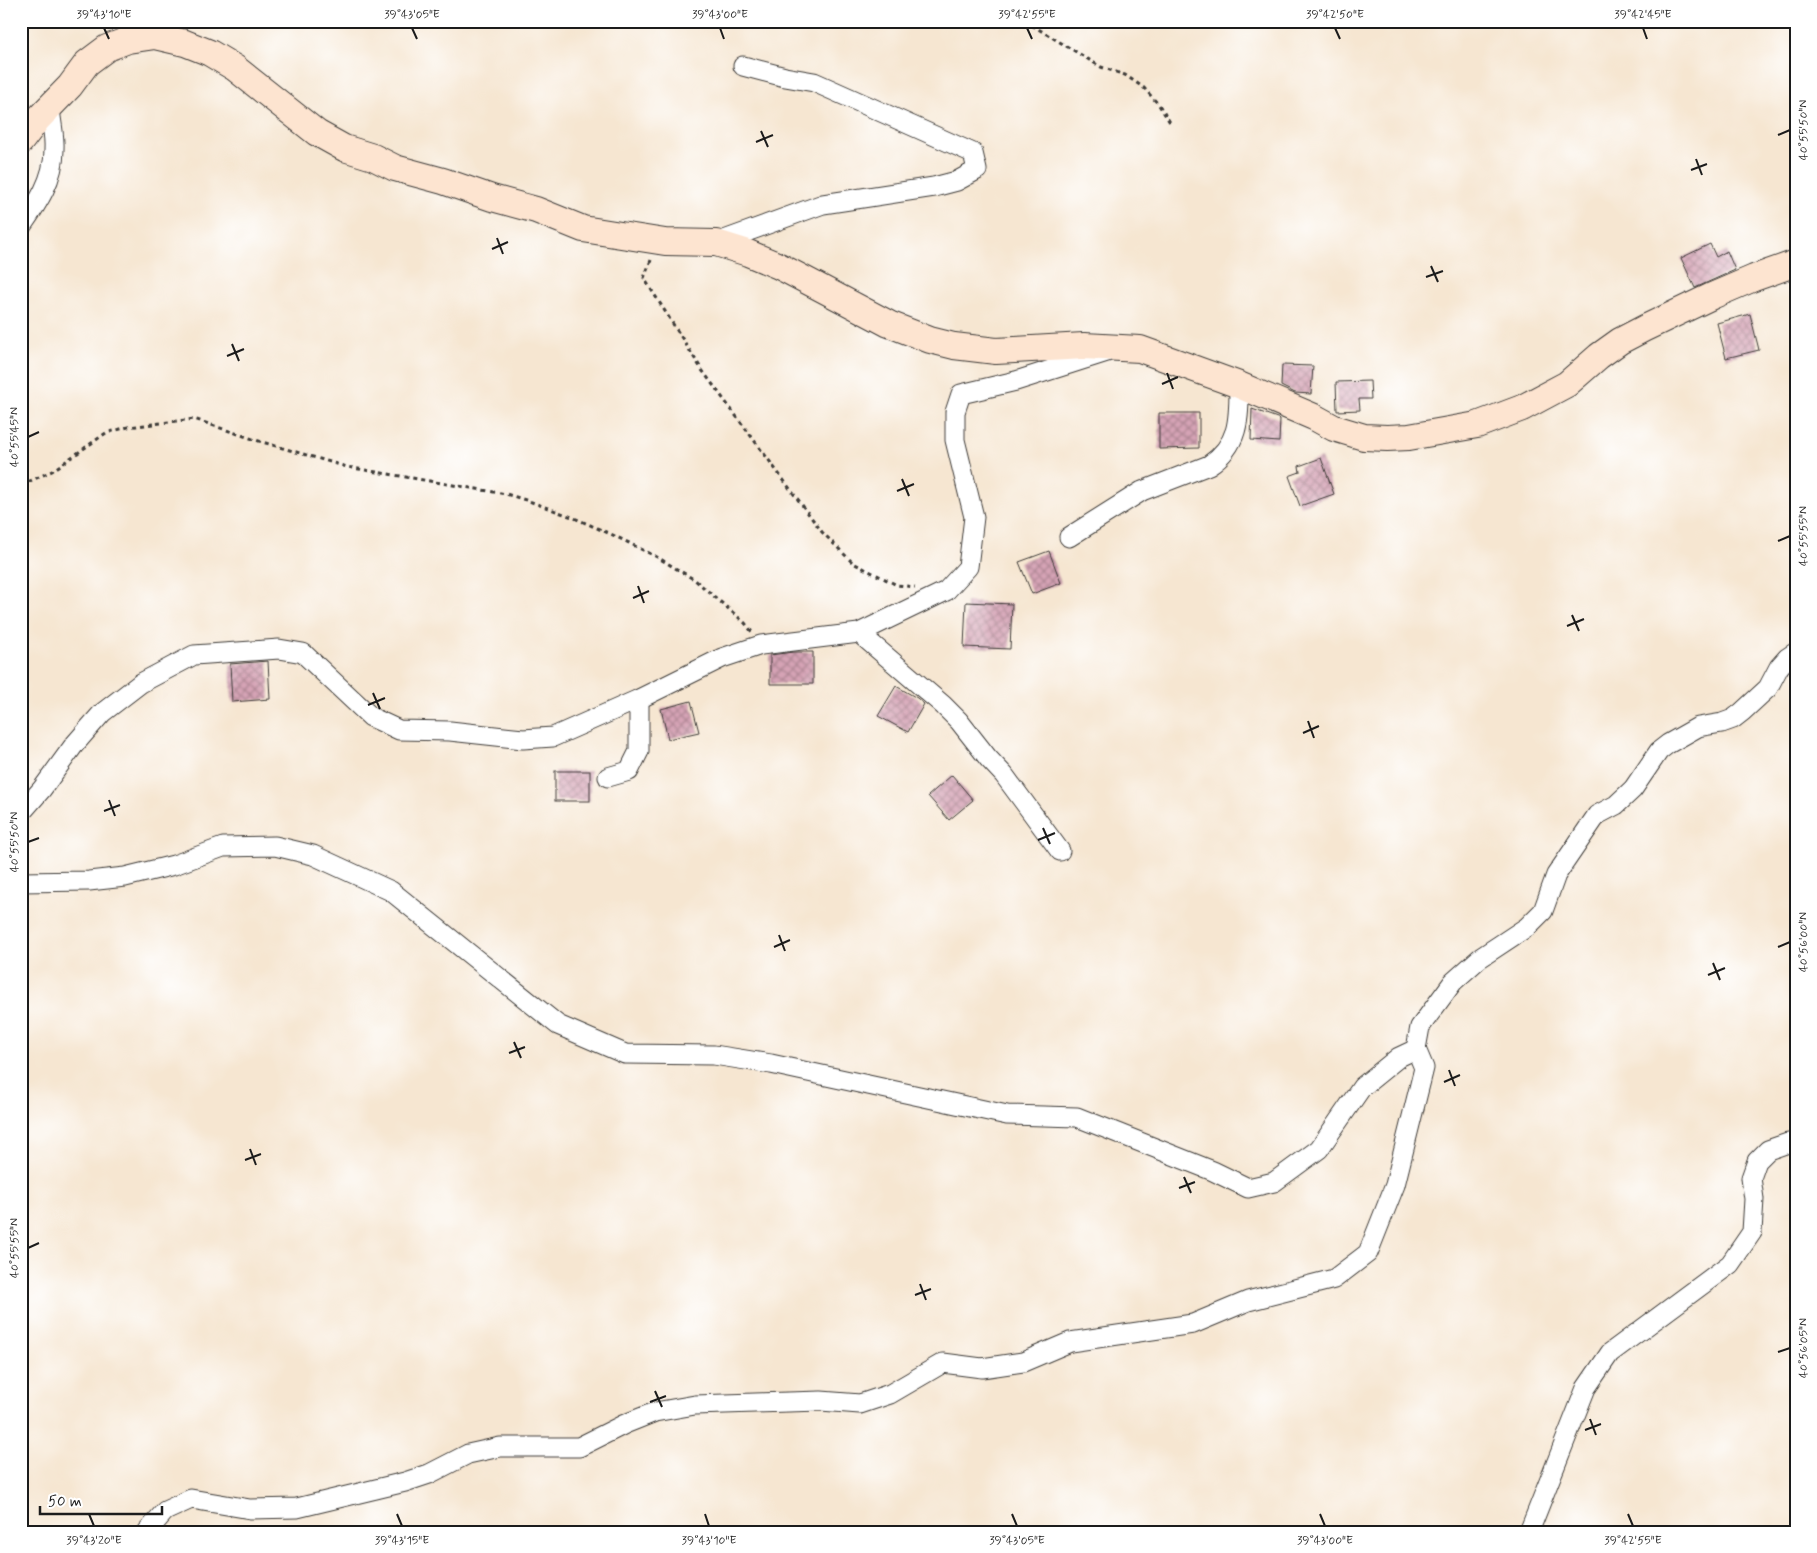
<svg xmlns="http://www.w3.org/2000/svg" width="1817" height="1553" viewBox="0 0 1817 1553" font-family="Mynerve,sans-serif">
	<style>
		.building { fill: url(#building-cross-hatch) }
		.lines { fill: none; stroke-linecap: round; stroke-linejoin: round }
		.street-casing { stroke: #3d3a37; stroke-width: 21 }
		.secondary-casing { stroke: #3d3a37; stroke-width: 28 }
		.path { stroke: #3d3a37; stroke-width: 3; stroke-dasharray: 4 4; stroke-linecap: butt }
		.street { stroke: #fff; stroke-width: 19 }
		.secondary { stroke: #fde4d0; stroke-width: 26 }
		.ticks { fill: none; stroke: #1c1c1c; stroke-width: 2 }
		.neatline { fill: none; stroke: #1c1c1c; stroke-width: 2 }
		.ticks-label { font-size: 12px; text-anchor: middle; fill: #1c1c1c }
	</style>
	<defs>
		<pattern id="building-cross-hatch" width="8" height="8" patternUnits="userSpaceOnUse" patternTransform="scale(1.25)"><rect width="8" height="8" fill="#d5a3b5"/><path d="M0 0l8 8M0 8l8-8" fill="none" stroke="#ac8492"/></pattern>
	</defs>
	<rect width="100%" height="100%" fill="#fff"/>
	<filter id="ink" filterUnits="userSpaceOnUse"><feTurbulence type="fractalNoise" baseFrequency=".02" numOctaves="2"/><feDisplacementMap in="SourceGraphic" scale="10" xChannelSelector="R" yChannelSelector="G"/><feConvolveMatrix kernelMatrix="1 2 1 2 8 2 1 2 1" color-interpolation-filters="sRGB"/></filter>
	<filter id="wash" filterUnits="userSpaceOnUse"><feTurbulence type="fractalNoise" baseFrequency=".0096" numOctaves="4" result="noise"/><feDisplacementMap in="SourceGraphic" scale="20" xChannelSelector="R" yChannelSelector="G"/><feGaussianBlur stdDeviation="1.12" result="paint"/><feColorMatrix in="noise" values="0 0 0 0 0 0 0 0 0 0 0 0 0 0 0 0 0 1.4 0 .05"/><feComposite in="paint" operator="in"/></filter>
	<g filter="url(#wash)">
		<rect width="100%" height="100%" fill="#f6e6d1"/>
		<g id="blocks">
			<g class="building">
				<path d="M1710,244L1716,257L1727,251L1735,270L1695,288L1681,258Z"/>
				<path d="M1750,314L1759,350L1726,358L1717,323Z"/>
				<path d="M1282,365L1313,366L1311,394L1295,393L1281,386Z"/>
				<path d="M1370,381L1371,399H1359L1360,410L1337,411L1336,382Z"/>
				<path d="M1252,409L1280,419L1279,442L1251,440Z"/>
				<path d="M1159,413H1199V448L1159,449Z"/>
				<path d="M1321,458L1334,494L1300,506L1289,476L1300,472L1299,466Z"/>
				<path d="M1049,551L1061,583L1032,594L1019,562Z"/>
				<path d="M966,602L1012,604L1010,649L964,647Z"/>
				<path d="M793,652H813V684H770V655Z"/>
				<path d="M268,661L270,699L232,702L230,664Z"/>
				<path d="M896,686L917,698L924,704L908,732L878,716Z"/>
				<path d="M691,701L699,732L668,739L661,709Z"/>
				<rect x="555" y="771" width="35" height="30"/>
				<path d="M952,775L973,800L949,820L928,796Z"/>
			</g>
		</g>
	</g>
	<g filter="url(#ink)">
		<use href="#blocks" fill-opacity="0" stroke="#3d3a37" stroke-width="1"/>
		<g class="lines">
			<g class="street-casing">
				<g id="street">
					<path d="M21,227C37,204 54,180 54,150C55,136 51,122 50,108"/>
					<path d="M716,243L823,204L934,187L957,181L977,170L973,153L814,82L785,77L743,66"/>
					<path d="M1069,537L1142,491L1209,465C1240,444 1239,418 1239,385"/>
					<path d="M859,633L943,705L959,721L988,758L1004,775L1060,851"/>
					<path d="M608,777L629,771L639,751V699"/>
					<path d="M21,813L42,789L74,745L102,713L141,683L194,655L279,649L303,653L371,717L399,730L450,731L523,739L553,737L639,699L722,658L761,645L859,633L946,591L968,567L974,517L955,440V412L961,394L1016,381L1107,352"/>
					<path d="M21,882L89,881L125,877L174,865L223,847L275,846L313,855L391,891L558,1025L625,1054L714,1055L771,1064L1007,1115L1077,1117L1213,1171L1248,1188L1274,1182L1319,1149L1362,1087L1399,1057L1416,1049L1424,1068L1395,1185L1368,1253L1334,1279L1248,1301L1193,1324L1070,1342L1023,1362L982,1368L943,1363L890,1394L860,1404L821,1401L695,1405L655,1412L625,1424L579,1447H500L468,1454L429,1474L405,1482L297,1508L250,1509L191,1499L165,1511L147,1532"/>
					<path d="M1416,1049L1420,1027L1453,982L1480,958L1527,927L1543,911L1556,875L1597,815L1616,805L1633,789L1659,751L1668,744L1698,727L1722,723L1733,719L1742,712L1768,688L1779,667L1787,658L1796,652"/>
					<path d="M1529,1532L1586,1388L1610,1353L1730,1264L1752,1232L1754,1199L1751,1178L1757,1161L1768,1150L1788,1143L1796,1144"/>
				</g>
			</g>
			<g class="secondary-casing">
				<path id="secondary" d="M21,141L37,120L70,86L87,63L107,48L128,40L155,36L185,43L210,53L235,68L317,133L344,148L373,157L395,168L443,181L492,198L536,210L583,229L665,242L716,243L748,253L779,266L889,324L930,340L954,346L996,351L1084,346L1140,349L1239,385L1314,417L1334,428L1364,437L1387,438L1409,437L1477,425L1522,408L1567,384L1599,356L1620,341L1645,328L1712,296L1754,278L1796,263"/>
			</g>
			<g class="path">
				<path d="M1025,21L1101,67L1125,75L1144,88L1159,105L1171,124"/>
				<path d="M651,260L644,278L702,370L822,532L853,563L897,585L915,587"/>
				<path d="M21,485L52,471L106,433L128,427L194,419L259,441L347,467L506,494L529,501L572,517L615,536L657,557L695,580L745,623L752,632"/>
			</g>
			<use href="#street" class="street"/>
			<use href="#secondary" class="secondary"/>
		</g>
	</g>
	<path class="ticks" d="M104,28L109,39M412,28L417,39M720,28L724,39M1027,28L1032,39M1335,28L1340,39M1643,28L1647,39M761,131L768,147M1778,135L1790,130M756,142L773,135M1696,159L1702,175M1691,170L1707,164M497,238L503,254M492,249L508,242M1431,266L1438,282M1426,277L1443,271M232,344L239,361M227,356L244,349M1167,373L1173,389M1162,384L1178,377M28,437L39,432M902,479L909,496M897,491L914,484M1778,541L1790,536M638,586L644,603M633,598L649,591M1572,615L1579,631M1567,626L1584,619M373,693L380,709M368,705L385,698M1308,721L1314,738M1303,733L1319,726M109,800L115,816M104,811L120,805M1043,828L1050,844M1038,840L1055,833M28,842L39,838M779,935L785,951M774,947L790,940M1778,947L1790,942M1713,963L1720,980M1708,975L1725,968M514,1042L521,1058M509,1053L525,1047M1449,1070L1455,1086M1444,1082L1460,1075M250,1149L256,1165M245,1160L261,1154M1184,1177L1191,1193M1179,1188L1195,1182M28,1248L39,1243M920,1284L926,1300M915,1295L931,1289M1778,1352L1790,1348M655,1391L662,1407M650,1402L666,1396M1590,1419L1596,1435M1585,1430L1601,1424M89,1514L94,1526M397,1514L402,1526M705,1514L709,1526M1012,1514L1017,1526M1320,1514L1325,1526M1628,1514L1633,1526"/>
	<rect width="1817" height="1553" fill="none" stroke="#fff" stroke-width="55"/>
	<path d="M40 1506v8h122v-8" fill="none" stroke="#1c1c1c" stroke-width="2.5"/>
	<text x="48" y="1506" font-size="15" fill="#1c1c1c" stroke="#ffffff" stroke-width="4" paint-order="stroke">50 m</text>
	<rect x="28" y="28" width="1762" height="1498" class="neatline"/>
	<g class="ticks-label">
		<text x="104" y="18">39°43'10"E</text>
		<text x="412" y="18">39°43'05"E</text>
		<text x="720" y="18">39°43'00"E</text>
		<text x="1027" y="18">39°42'55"E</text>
		<text x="1335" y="18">39°42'50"E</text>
		<text x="1643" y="18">39°42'45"E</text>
		<text transform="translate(1803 130) rotate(-90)" y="4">40°55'50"N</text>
		<text transform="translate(14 437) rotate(-90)" y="4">40°55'45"N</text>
		<text transform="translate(1803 536) rotate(-90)" y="4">40°55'55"N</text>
		<text transform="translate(14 842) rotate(-90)" y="4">40°55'50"N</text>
		<text transform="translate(1803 942) rotate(-90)" y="4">40°56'00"N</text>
		<text transform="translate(14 1248) rotate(-90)" y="4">40°55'55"N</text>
		<text transform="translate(1803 1348) rotate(-90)" y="4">40°56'05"N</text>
		<text x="94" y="1544">39°43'20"E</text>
		<text x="402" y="1544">39°43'15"E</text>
		<text x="709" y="1544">39°43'10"E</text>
		<text x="1017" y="1544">39°43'05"E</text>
		<text x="1325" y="1544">39°43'00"E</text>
		<text x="1633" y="1544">39°42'55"E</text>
	</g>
</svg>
